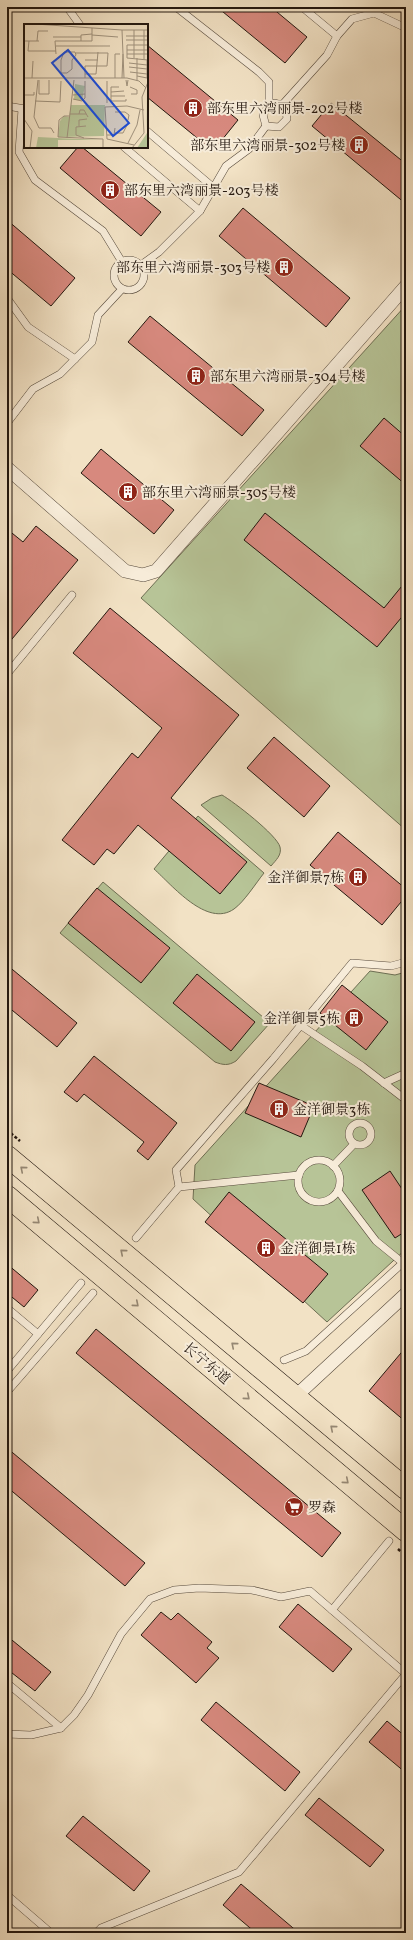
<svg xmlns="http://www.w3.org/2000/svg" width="413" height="1940" viewBox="0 0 413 1940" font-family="Vollkorn,'Noto Serif SC',serif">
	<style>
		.green { fill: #b7c497; stroke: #6d6e53 }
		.building { fill: #d7897e; stroke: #23170f }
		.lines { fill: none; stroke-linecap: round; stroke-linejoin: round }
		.service-casing { stroke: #574a3c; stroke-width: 8 }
		.minor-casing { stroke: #574a3c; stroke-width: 14 }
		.primary-casing { stroke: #23170f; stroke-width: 22 }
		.path { stroke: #23170f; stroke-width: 2.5; stroke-dasharray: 3 2; stroke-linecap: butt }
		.service { stroke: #f7ecd9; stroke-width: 7 }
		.minor { stroke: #f7ecd9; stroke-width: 13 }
		.primary { stroke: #f2e2c5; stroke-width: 21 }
		.oneway { stroke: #958773 }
		.labels { text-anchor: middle; stroke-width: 4; stroke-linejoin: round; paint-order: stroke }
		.poi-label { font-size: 14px; fill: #23170f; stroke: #f7ecd9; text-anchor: start }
		.street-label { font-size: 14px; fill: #23170f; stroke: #f7ecd9 }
		.inset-road { fill: none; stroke: #9f917c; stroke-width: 1 }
		.view { fill: #1d4ed8; fill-opacity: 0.15; stroke: #1d4ed8; stroke-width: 2 }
		.inset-edge { fill: none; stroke: #23170f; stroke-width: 2 }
	</style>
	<rect width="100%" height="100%" fill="#f2e2c5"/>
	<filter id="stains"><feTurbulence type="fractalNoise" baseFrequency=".005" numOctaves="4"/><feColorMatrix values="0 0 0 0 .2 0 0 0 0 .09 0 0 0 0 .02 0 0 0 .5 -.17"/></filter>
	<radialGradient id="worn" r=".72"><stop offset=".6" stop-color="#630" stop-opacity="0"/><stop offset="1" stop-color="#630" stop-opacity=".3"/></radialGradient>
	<g class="green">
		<path d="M406,305V830L141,598Z"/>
		<path d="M222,795C234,802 277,835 280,847C282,855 276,860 271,866L201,805L212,798Z"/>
		<path d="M198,816L264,873C256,883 244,902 234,909C207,928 172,885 154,869Z"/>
		<path d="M103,882L270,1023L236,1061C228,1066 223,1065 215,1062L60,933Z"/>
		<path d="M370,971L395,975L406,972V1249L327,1322L193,1199L195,1165Z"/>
	</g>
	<g class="building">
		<path d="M217,7H271L307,37L285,63Z"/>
		<path d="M147,45L238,120L213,151L147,97Z"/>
		<path d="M331,103L406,164V204L312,126Z"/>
		<path d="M78,147H82L161,212L141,236L60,168Z"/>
		<path d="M243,208L350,298L326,327L219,236Z"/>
		<path d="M7,220L75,278L51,306L7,269Z"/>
		<path d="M150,316L264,410L242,436L128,342Z"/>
		<path d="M384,418L406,437V485L360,446Z"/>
		<path d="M101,449L174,510L154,534L81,473Z"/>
		<path d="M265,513L384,608L406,581V612L377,647L244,540Z"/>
		<path d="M36,526L78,560L7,645V529L23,542Z"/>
		<path d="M110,608L239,715L171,798L247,862L220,894L138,825L114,854L107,849L94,865L62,840L132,753L138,758L162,728L73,653Z"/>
		<path d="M274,737L330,786L304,817L247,768Z"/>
		<path d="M338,832L406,889V896L382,925L310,865Z"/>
		<path d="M97,888L170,948L141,983L68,923Z"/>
		<path d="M7,965L77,1023L57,1047L7,1006Z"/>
		<path d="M197,974L255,1022L231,1051L173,1003Z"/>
		<path d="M342,985L388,1022L366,1050L320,1013Z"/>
		<path d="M94,1056L177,1123L148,1160L137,1151L144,1142L84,1094L77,1102L64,1092Z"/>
		<path d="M259,1083L314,1106L301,1137L245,1113Z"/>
		<path d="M390,1171L406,1195V1231L395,1238L362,1190Z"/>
		<path d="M229,1192L328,1274L303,1303L205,1222Z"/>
		<path d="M7,1264L38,1290L24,1307L7,1293Z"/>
		<path d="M96,1329L341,1533L322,1557L76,1353Z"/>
		<path d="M406,1347V1422L369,1391Z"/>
		<path d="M7,1448L145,1563L125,1586L7,1487Z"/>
		<path d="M298,1604L352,1649L333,1672L279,1627Z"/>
		<path d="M161,1612L171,1620L178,1613L212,1642L207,1648L219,1658L196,1683L141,1635Z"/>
		<path d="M7,1636L51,1672L35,1691L7,1669Z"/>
		<path d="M216,1702L300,1772L285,1791L201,1720Z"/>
		<path d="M387,1721L406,1737V1773L369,1742Z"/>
		<path d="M319,1798L384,1850L370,1867L305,1815Z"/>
		<path d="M83,1816L150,1871L134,1891L66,1836Z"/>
		<path d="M241,1884L299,1933H256L223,1905Z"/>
	</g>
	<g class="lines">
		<g class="service-casing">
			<g id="service">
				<path d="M67,7L80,25"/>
				<path d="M176,7L259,72L269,82V105"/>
				<path d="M302,7L337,36"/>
				<path d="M275,103L282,105L286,110L287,119L279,127L266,126L263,115L269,105Z"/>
				<path d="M282,105L327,55L337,36L352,19L374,13L406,28"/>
				<path d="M7,106L25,109"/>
				<path d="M22,109L19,152L35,180L103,231L122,262"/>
				<path d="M147,131L214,188"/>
				<path d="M124,147L200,211"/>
				<circle cx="129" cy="275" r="15"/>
				<path d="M141,265L159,252L200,211L226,166L249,149L266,126"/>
				<path d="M7,298L28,327L75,359"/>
				<path d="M7,423L33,389L60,374L92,342L98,315L122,289"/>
				<path d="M7,674L72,595"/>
				<path d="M300,1025L362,1066L406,1100"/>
				<path d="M384,1083L406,1073"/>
				<circle cx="360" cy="1134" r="11"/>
				<circle cx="319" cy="1181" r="21"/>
				<path d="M333,1166L354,1144"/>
				<path d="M179,1187L299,1175"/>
				<path d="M338,1191L376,1241L403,1263"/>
				<path d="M136,1238L179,1187L176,1170L273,1059L352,963L391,966L406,962"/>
				<path d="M7,1308L38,1334"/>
				<path d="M284,1360L306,1351L406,1260"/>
				<path d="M7,1371L81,1283"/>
				<path d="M7,1392L93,1293"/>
				<path d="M332,1610L389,1541"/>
				<path d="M7,1683L61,1728"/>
				<path d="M7,1734L31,1735L61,1728L74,1715L88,1695L121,1634L150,1599L174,1590L199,1588L252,1590L281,1597L310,1591L406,1674L239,1872L101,1928L96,1933"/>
				<path d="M7,1895L51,1933"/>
			</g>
		</g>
		<g class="minor-casing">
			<g id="minor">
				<path d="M7,468L125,571L143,575L156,571L406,286"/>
				<path d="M296,1396L406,1294"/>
			</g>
		</g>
		<g class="primary-casing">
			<g id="primary">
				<path d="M7,1156L406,1489"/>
				<path d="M7,1196L406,1531"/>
			</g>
		</g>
		<g class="path">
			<path d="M7,1130L20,1141"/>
			<path d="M398,1549L406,1556"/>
		</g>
		<use href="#service" class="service"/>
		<use href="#minor" class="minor"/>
		<use href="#primary" class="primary"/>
	</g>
	<defs><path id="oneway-chevron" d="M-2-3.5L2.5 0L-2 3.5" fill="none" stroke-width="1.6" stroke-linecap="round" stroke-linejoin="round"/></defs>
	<g class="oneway">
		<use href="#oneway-chevron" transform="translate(23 1169) rotate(-140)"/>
		<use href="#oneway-chevron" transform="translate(37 1221) rotate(40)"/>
		<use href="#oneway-chevron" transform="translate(123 1252) rotate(-140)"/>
		<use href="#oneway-chevron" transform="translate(136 1304) rotate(40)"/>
		<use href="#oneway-chevron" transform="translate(234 1345) rotate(-140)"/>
		<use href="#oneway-chevron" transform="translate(247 1397) rotate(40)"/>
		<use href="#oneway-chevron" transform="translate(333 1428) rotate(-140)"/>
		<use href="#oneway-chevron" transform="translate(346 1481) rotate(40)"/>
	</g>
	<defs>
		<g id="building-disc" transform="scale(1)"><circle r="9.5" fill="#8f2418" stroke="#f7ecd9"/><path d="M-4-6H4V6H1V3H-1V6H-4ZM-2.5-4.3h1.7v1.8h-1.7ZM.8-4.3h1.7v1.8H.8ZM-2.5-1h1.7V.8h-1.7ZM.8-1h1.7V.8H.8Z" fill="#fff"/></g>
		<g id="supermarket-disc" transform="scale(1)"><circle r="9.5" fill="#8f2418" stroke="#f7ecd9"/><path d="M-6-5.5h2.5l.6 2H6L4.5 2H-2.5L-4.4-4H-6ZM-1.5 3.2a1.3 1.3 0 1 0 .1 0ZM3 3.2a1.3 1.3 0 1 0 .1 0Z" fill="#fff"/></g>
	</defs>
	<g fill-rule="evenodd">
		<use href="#building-disc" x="193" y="108"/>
		<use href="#building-disc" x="359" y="145"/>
		<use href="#building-disc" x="110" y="190"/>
		<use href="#building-disc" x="284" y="267"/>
		<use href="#building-disc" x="196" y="376"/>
		<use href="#building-disc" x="128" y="492"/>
		<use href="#building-disc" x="358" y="877"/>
		<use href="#building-disc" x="354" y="1018"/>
		<use href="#building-disc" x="279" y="1109"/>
		<use href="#building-disc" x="266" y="1248"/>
		<use href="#supermarket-disc" x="294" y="1507"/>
	</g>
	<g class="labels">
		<g class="poi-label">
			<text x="207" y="113">部东里六湾丽景-202号楼</text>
			<text x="345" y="150" text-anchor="end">部东里六湾丽景-302号楼</text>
			<text x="124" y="195">部东里六湾丽景-203号楼</text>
			<text x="270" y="272" text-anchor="end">部东里六湾丽景-303号楼</text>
			<text x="210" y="381">部东里六湾丽景-304号楼</text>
			<text x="142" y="497">部东里六湾丽景-305号楼</text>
			<text x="344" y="882" text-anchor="end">金洋御景7栋</text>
			<text x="340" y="1023" text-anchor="end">金洋御景5栋</text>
			<text x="293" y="1114">金洋御景3栋</text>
			<text x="280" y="1253">金洋御景1栋</text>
			<text x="308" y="1512">罗森</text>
		</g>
		<g class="street-label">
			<text transform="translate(207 1363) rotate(40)" y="5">长宁东道</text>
		</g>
	</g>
	<g transform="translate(24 24)">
		<rect width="124" height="124" fill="#f2e2c5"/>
		<path d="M51,60L61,62L58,76H50ZM122,67L124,124H113L123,109ZM47,81H81L80,112L34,113L36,97L40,92L45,93ZM14,113L33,114L78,116H34V124H12Z" fill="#b7c497"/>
		<path class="inset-road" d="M11,0L98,6M110,6V34M120,6V35M68,11L94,13M102,12H124M29,13H57M102,16H124M0,17H15M5,17L4,27H32M13,17L14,7H24M57,17V11L68,10M124,21H103V34L124,36M32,22H86M103,26H124M40,28H51L52,31L48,36V45L43,49H37V36ZM52,29H84L83,42H61V54M32,30L31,17H68V4M103,30H124M113,34V57M61,36H74M105,39L123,41M105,43L123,45M106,48L123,50M61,50H72L74,28M113,52L123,54V36M0,54H103L115,57L122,64M8,54L9,37M91,54V30H96M98,54L99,30M100,54L98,6H124M14,56L10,93L15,104H27L30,109M15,56V70H25V56M102,56L103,62L104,56M83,57V79M95,63H87V77H102V75M106,63L113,66V70H107M87,68L100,67M0,71H10V68M49,71L61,70M87,72H101M49,75L58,77L61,74V57M11,77L36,78L37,57M91,88H101L105,91L104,96M46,90H62M55,90L56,86H60L64,93M45,92H40L35,96L34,113L79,115V124M0,95L8,107L6,124M55,102V96L63,95M91,109H99L103,101M83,111H90L91,104M43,114L50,56M60,114L52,111V103L62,102M104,119L113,101L116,86M110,121L83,115L81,83L103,82L120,86M108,124L120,109L118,73L124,58"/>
		<path class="view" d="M44,26L105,99L89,112L28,39Z"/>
		<rect width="124" height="124" class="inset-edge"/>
	</g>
	<rect width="413" height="1940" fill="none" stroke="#f2e2c5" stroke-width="24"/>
	<rect x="8" y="8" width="397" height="1924" fill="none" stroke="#23170f" stroke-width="2"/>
	<rect x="12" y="12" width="389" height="1916" fill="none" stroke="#23170f"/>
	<rect width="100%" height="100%" filter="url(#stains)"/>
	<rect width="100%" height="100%" fill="url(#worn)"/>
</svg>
